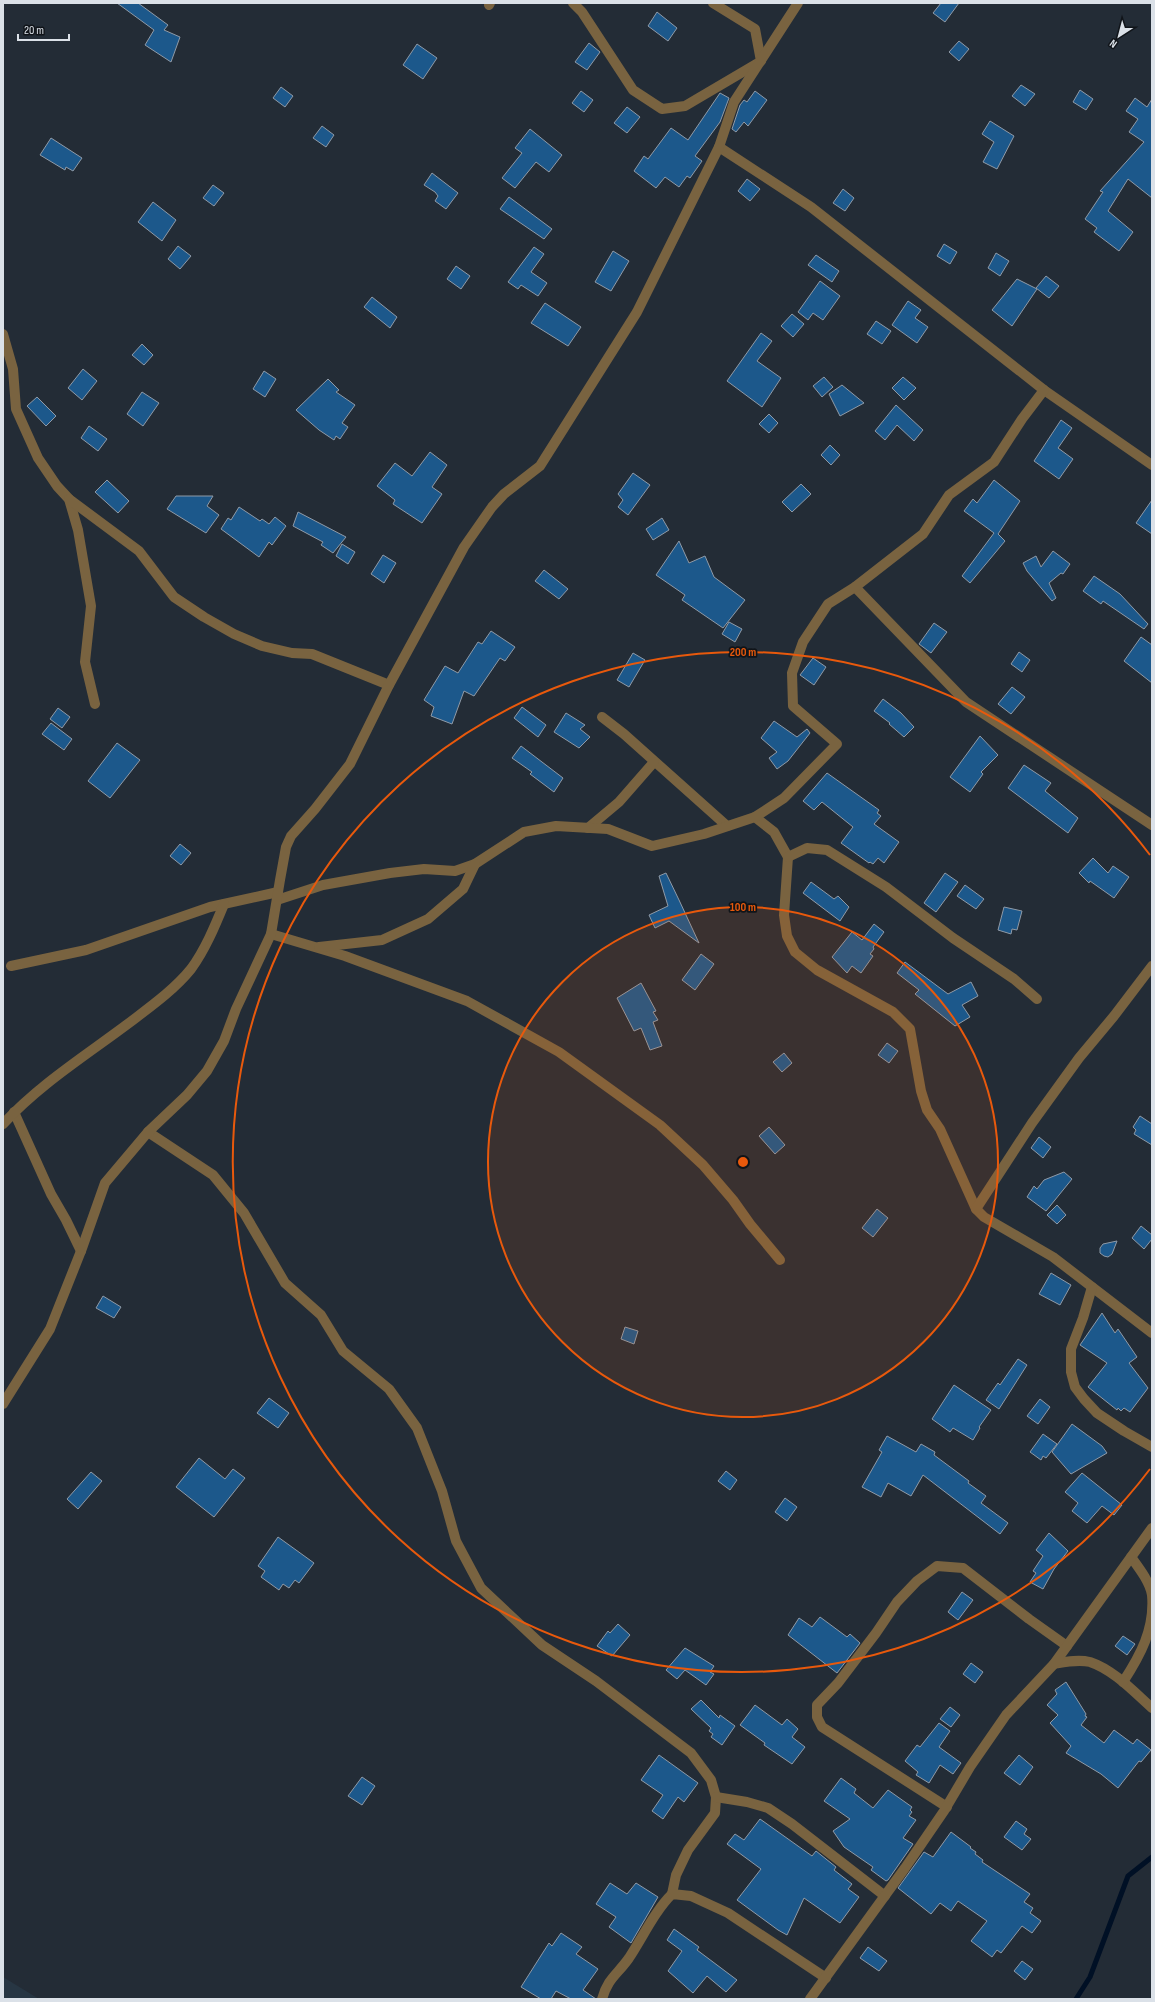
<svg xmlns="http://www.w3.org/2000/svg" width="1155" height="2002" viewBox="0 0 1155 2002" font-family="'Sofia Sans Condensed',sans-serif">
	<style>
		.built { fill: #273643 }
		.lines { fill: none; stroke-linecap: round; stroke-linejoin: round }
		.stream { stroke: #001025; stroke-width: 5 }
		.building { fill: #1c588b; stroke: #8f9aa7 }
		.street { stroke: #796340; stroke-width: 10 }
		.ring { fill: none; stroke: #e8590c; stroke-width: 2 }
		.centre { fill: #e8590c; stroke: #101419; stroke-width: 2 }
		.ring-label { font-size: 12px; text-anchor: middle; font-weight: bold; fill: #e8590c; stroke: #101419; stroke-width: 3.5; stroke-linejoin: round; paint-order: stroke }
	</style>
	<rect width="100%" height="100%" fill="#232c36"/>
	<path class="built" d="M3,1977L39,1999H3Z"/>
	<g class="lines">
		<path class="stream" d="M1076,1999L1090,1977L1128,1876L1152,1857"/>
	</g>
	<g class="building">
		<path d="M117,3H138L168,25L164,30L180,37L171,62L145,45L154,30Z"/>
		<path d="M941,3H959L945,22L933,13Z"/>
		<path d="M657,12L677,28L668,41L648,26Z"/>
		<path d="M959,41L969,49L959,61L949,52Z"/>
		<path d="M589,43L600,52L587,70L575,62Z"/>
		<path d="M417,44L437,58L423,79L403,65Z"/>
		<path d="M1021,85L1035,94L1025,106L1012,96Z"/>
		<path d="M281,87L293,96L285,107L273,98Z"/>
		<path d="M1080,90L1093,99L1086,110L1073,102Z"/>
		<path d="M581,91L593,100L584,112L572,103Z"/>
		<path d="M755,91L767,100L748,126L744,122L736,132L732,129L740,105L744,100L747,102Z"/>
		<path d="M720,93L729,98L720,122L695,156L702,161L690,178L687,176L679,187L665,177L656,188L634,171L644,156L648,159L671,128L688,140Z"/>
		<path d="M1135,98L1147,107L1152,99V198L1128,179L1108,211L1133,232L1119,251L1094,232L1097,228L1085,219L1103,192L1100,191L1144,142L1129,132L1138,119L1126,111Z"/>
		<path d="M627,107L640,117L627,133L614,123Z"/>
		<path d="M990,121L1014,136L997,169L983,162L994,142L982,134Z"/>
		<path d="M322,126L334,135L326,147L313,138Z"/>
		<path d="M530,129L562,155L549,172L536,162L515,188L502,178L522,153L515,148Z"/>
		<path d="M51,138L82,158L73,171L66,167L65,170L40,155Z"/>
		<path d="M432,173L458,193L446,209L435,201L438,196L435,192L424,185Z"/>
		<path d="M747,179L760,189L750,201L738,191Z"/>
		<path d="M213,185L224,193L214,206L203,198Z"/>
		<path d="M843,189L854,198L845,211L833,203Z"/>
		<path d="M509,197L552,229L544,239L500,209Z"/>
		<path d="M153,202L176,220L162,241L138,222Z"/>
		<path d="M944,244L957,252L950,264L937,256Z"/>
		<path d="M178,246L191,256L180,269L168,259Z"/>
		<path d="M534,247L544,254L531,272L547,283L538,296L521,285L518,289L508,282Z"/>
		<path d="M613,251L629,261L611,291L595,282Z"/>
		<path d="M996,253L1009,261L1000,276L988,268Z"/>
		<path d="M816,255L839,271L832,282L808,265Z"/>
		<path d="M456,266L470,276L461,289L447,279Z"/>
		<path d="M1046,276L1059,286L1049,298L1036,288Z"/>
		<path d="M1017,279L1037,289L1012,326L992,310Z"/>
		<path d="M820,281L840,296L823,320L813,313L808,320L798,312Z"/>
		<path d="M372,297L397,317L390,328L364,307Z"/>
		<path d="M908,301L921,310L915,318L928,327L917,343L892,325Z"/>
		<path d="M545,303L581,327L568,346L531,323Z"/>
		<path d="M792,314L804,324L793,337L781,326Z"/>
		<path d="M876,321L891,331L882,344L867,334Z"/>
		<path d="M761,333L772,341L757,361L781,378L762,407L727,381Z"/>
		<path d="M142,344L153,355L144,365L132,355Z"/>
		<path d="M83,369L97,381L82,400L68,388Z"/>
		<path d="M264,371L276,379L265,397L253,389Z"/>
		<path d="M824,377L833,387L822,397L813,386Z"/>
		<path d="M903,377L916,388L904,400L892,388Z"/>
		<path d="M328,379L339,390L336,392L355,405L342,423L348,427L340,439L336,436L334,440L319,430L296,410Z"/>
		<path d="M842,385L864,403L840,416L829,394Z"/>
		<path d="M142,392L159,403L143,426L127,414Z"/>
		<path d="M37,397L56,416L46,426L27,406Z"/>
		<path d="M896,405L923,430L914,441L897,425L885,440L875,431Z"/>
		<path d="M769,414L778,423L769,433L759,424Z"/>
		<path d="M1061,420L1072,428L1058,448L1073,459L1059,479L1034,461Z"/>
		<path d="M89,426L107,439L98,451L81,438Z"/>
		<path d="M830,445L840,455L831,465L821,455Z"/>
		<path d="M430,452L447,465L432,487L442,494L422,523L393,504L395,500L377,486L395,463L412,476Z"/>
		<path d="M633,473L650,485L628,515L618,507L623,500L618,494Z"/>
		<path d="M107,480L129,501L118,513L95,492Z"/>
		<path d="M994,480L1020,501L998,534L1005,541L970,583L962,576L994,533L964,511L973,499L977,503Z"/>
		<path d="M801,484L811,494L792,512L782,502Z"/>
		<path d="M176,496H213L207,506L219,515L206,533L167,509Z"/>
		<path d="M1152,500V534L1136,523Z"/>
		<path d="M239,507L260,521L262,519L269,524L275,517L286,526L272,545L269,542L259,557L221,529L228,518L231,520Z"/>
		<path d="M298,512L346,537L333,553L321,545L323,542L293,526Z"/>
		<path d="M662,518L669,530L653,540L646,529Z"/>
		<path d="M679,541L689,563L705,556L714,577L745,600L723,628L682,600L685,595L656,575Z"/>
		<path d="M342,544L355,552L348,564L336,556Z"/>
		<path d="M1053,551L1070,564L1063,574L1061,573L1049,583L1056,598L1052,601L1027,571L1023,563L1036,556L1041,567Z"/>
		<path d="M383,555L396,563L384,583L371,574Z"/>
		<path d="M544,570L568,589L559,599L535,581Z"/>
		<path d="M1094,576L1120,594L1148,624L1144,629L1103,601L1101,604L1083,591Z"/>
		<path d="M729,622L742,629L735,642L722,634Z"/>
		<path d="M934,623L947,632L931,653L919,644Z"/>
		<path d="M491,631L515,647L505,661L500,658L474,696L464,691L452,724L431,716L434,707L424,700L445,666L458,673L478,642L482,644Z"/>
		<path d="M1141,637L1152,645V683L1124,661Z"/>
		<path d="M1019,652L1030,660L1022,672L1011,664Z"/>
		<path d="M633,653L645,660L629,687L617,680Z"/>
		<path d="M813,658L826,667L814,685L800,675Z"/>
		<path d="M1012,687L1025,697L1011,714L998,704Z"/>
		<path d="M883,699L901,713L914,727L904,737L889,724L890,723L874,711Z"/>
		<path d="M522,707L546,725L538,737L514,718Z"/>
		<path d="M58,708L70,717L62,728L50,719Z"/>
		<path d="M566,713L585,725L580,729L590,737L579,748L554,732Z"/>
		<path d="M774,721L797,737L807,729L810,733L788,761L777,769L769,758L777,752L761,738Z"/>
		<path d="M51,723L72,739L64,750L42,734Z"/>
		<path d="M980,736L998,755L981,772L983,774L970,792L950,777Z"/>
		<path d="M117,743L140,760L110,798L88,781Z"/>
		<path d="M521,746L563,778L554,792L530,774L532,772L512,758Z"/>
		<path d="M1024,765L1051,783L1045,791L1078,818L1068,833L1008,788Z"/>
		<path d="M827,773L879,810L877,813L881,816L874,824L899,842L884,863L878,858L873,864L870,862L869,863L841,843L853,827L822,802L814,810L803,801Z"/>
		<path d="M180,844L191,853L181,865L170,856Z"/>
		<path d="M1093,858L1108,873L1113,866L1129,877L1114,898L1090,881L1089,883L1079,873Z"/>
		<path d="M666,873L679,900L699,943L669,921L655,928L649,915L668,906L659,876Z"/>
		<path d="M945,873L958,882L936,912L924,903Z"/>
		<path d="M811,882L834,899L838,896L849,907L840,921L803,893Z"/>
		<path d="M965,885L984,899L976,909L957,896Z"/>
		<path d="M1004,907L1022,911L1017,930L1012,929L1011,934L998,930Z"/>
		<path d="M874,924L884,932L873,947L874,949L870,954L873,956L861,973L852,966L847,973L832,957L852,932L862,940Z"/>
		<path d="M701,954L714,964L695,990L682,980Z"/>
		<path d="M905,962L948,994L971,982L978,996L962,1005L970,1017L955,1026L915,994L919,990L897,973Z"/>
		<path d="M641,983L656,1011L653,1012L658,1020L653,1022L662,1046L650,1050L641,1028L634,1031L617,998Z"/>
		<path d="M887,1043L898,1051L889,1063L878,1055Z"/>
		<path d="M784,1053L792,1063L782,1072L773,1062Z"/>
		<path d="M1140,1116L1152,1124V1145L1134,1134L1136,1130L1133,1127Z"/>
		<path d="M769,1127L785,1145L775,1154L759,1136Z"/>
		<path d="M1039,1137L1051,1147L1043,1158L1031,1148Z"/>
		<path d="M1064,1172L1072,1179L1046,1211L1027,1197L1034,1186L1037,1189L1044,1180Z"/>
		<path d="M1057,1205L1066,1215L1057,1224L1047,1215Z"/>
		<path d="M877,1209L888,1218L873,1237L862,1228Z"/>
		<path d="M1141,1226L1152,1235V1239L1144,1249L1132,1238Z"/>
		<path d="M1117,1241L1112,1254L1108,1257L1104,1256L1100,1253V1248L1103,1244Z"/>
		<path d="M1051,1273L1071,1285L1060,1305L1039,1294Z"/>
		<path d="M103,1296L121,1307L114,1318L96,1308Z"/>
		<path d="M1102,1313L1115,1333L1118,1329L1137,1357L1129,1363L1148,1388L1130,1412L1124,1408L1121,1411L1118,1408L1117,1410L1088,1387L1107,1363L1080,1345Z"/>
		<path d="M625,1327L638,1331L634,1344L621,1339Z"/>
		<path d="M1018,1359L1027,1365L999,1409L986,1400L998,1383L1000,1385Z"/>
		<path d="M954,1385L991,1410L979,1427L980,1428L973,1440L953,1428L950,1432L932,1419Z"/>
		<path d="M269,1398L289,1413L278,1428L257,1413Z"/>
		<path d="M1040,1399L1050,1407L1038,1424L1027,1416Z"/>
		<path d="M1072,1424L1102,1446L1107,1453L1071,1474L1052,1452Z"/>
		<path d="M1043,1434L1057,1444L1046,1458L1043,1456L1041,1460L1030,1452Z"/>
		<path d="M887,1436L916,1452L921,1444L935,1452L934,1455L969,1481L968,1483L986,1496L981,1503L1008,1523L1000,1534L923,1475L911,1496L888,1483L881,1497L862,1487L882,1452L879,1450Z"/>
		<path d="M199,1458L225,1479L233,1469L245,1478L214,1517L176,1487Z"/>
		<path d="M726,1471L737,1480L730,1490L718,1481Z"/>
		<path d="M91,1472L102,1481L78,1509L67,1499Z"/>
		<path d="M1082,1473L1122,1505L1114,1515L1102,1506L1087,1523L1072,1511L1078,1503L1065,1492Z"/>
		<path d="M785,1498L797,1507L787,1521L775,1512Z"/>
		<path d="M1049,1533L1068,1551L1054,1569L1043,1589L1030,1582L1036,1573L1033,1571L1043,1556L1036,1550Z"/>
		<path d="M278,1537L314,1563L299,1583L295,1580L289,1588L283,1584L279,1590L261,1577L265,1571L258,1566Z"/>
		<path d="M962,1592L973,1600L958,1620L948,1612Z"/>
		<path d="M820,1617L847,1637L850,1634L860,1643L837,1673L788,1635L799,1618L812,1627Z"/>
		<path d="M618,1624L630,1635L612,1656L597,1646L608,1631L610,1633Z"/>
		<path d="M1123,1636L1135,1644L1127,1655L1115,1646Z"/>
		<path d="M685,1648L714,1666L710,1672L714,1674L706,1685L685,1670L677,1679L666,1670Z"/>
		<path d="M971,1663L983,1672L975,1683L963,1674Z"/>
		<path d="M1066,1682L1086,1714L1085,1716L1087,1717L1081,1725L1104,1743L1114,1730L1133,1744L1137,1739L1151,1750L1141,1762L1139,1761L1118,1788L1101,1774L1066,1753L1071,1746L1050,1723L1058,1715L1047,1705L1057,1694L1055,1690Z"/>
		<path d="M701,1700L719,1718L720,1715L735,1726L722,1745L711,1737L713,1734L709,1731L711,1728L691,1709Z"/>
		<path d="M755,1705L782,1725L787,1719L798,1729L792,1737L805,1747L792,1764L764,1745L765,1743L740,1725Z"/>
		<path d="M950,1707L960,1715L951,1727L940,1719Z"/>
		<path d="M939,1723L950,1731L939,1747L961,1763L953,1774L940,1765L929,1783L916,1775L918,1772L905,1761L917,1745L920,1747Z"/>
		<path d="M659,1755L698,1783L684,1802L678,1797L663,1819L652,1811L663,1795L641,1780Z"/>
		<path d="M1019,1755L1033,1767L1020,1785L1004,1773Z"/>
		<path d="M362,1777L375,1786L362,1805L348,1796Z"/>
		<path d="M841,1778L856,1789L854,1793L873,1808L888,1790L912,1807L910,1810L912,1812L909,1816L916,1820L903,1838L913,1844L888,1880L886,1881L871,1870L873,1867L844,1847L833,1831L850,1819L824,1801Z"/>
		<path d="M760,1819L812,1856L816,1851L836,1867L834,1870L852,1884L848,1889L859,1897L840,1923L804,1898L787,1935L778,1930L737,1900L761,1869L727,1844L735,1834L744,1840Z"/>
		<path d="M1016,1821L1027,1829L1024,1834L1031,1839L1022,1850L1004,1837Z"/>
		<path d="M951,1832L971,1847L970,1848L976,1852L975,1854L983,1860L982,1862L1030,1894L1024,1902L1033,1908L1030,1913L1041,1921L1032,1933L1022,1926L1001,1953L997,1950L992,1957L971,1941L987,1921L958,1901L951,1911L940,1903L931,1914L898,1888L924,1852L933,1857Z"/>
		<path d="M610,1883L627,1894L636,1883L658,1897L631,1943L609,1927L616,1917L596,1904Z"/>
		<path d="M674,1929L699,1947L697,1950L737,1980L726,1992L707,1976L693,1993L668,1971L682,1951L667,1940Z"/>
		<path d="M561,1933L582,1947L576,1954L598,1969L583,1990L596,1999H571L556,1991L551,1999H541L521,1987L549,1943L552,1946Z"/>
		<path d="M868,1947L887,1961L879,1971L860,1958Z"/>
		<path d="M1022,1961L1033,1969L1025,1980L1014,1971Z"/>
	</g>
	<g class="lines">
		<g class="street">
			<path d="M573,3L582,12L633,90L662,109L685,106L758,63"/>
			<path d="M713,3L755,29L761,61"/>
			<path d="M489,5L490,3"/>
			<path d="M719,147L811,207L1044,390L1152,465"/>
			<path d="M3,334L13,369L16,409L38,458L57,486L69,499L78,530L91,606L85,662L95,704"/>
			<path d="M69,499L139,551L174,597L204,617L234,634L262,646L292,653L312,654L389,685"/>
			<path d="M855,587L966,702L1152,825"/>
			<path d="M602,717L624,734L727,826"/>
			<path d="M755,817L774,832L788,857L784,915L787,936L795,952L817,970L893,1012L910,1029L921,1091L927,1110L940,1129L976,1209L984,1217L1053,1257L1152,1333"/>
			<path d="M588,828L619,802L654,762"/>
			<path d="M788,857L807,848L827,850L886,887L953,938L1014,979L1037,999"/>
			<path d="M277,900L323,885L390,873L424,869L455,871L475,864L524,832L556,826L608,829L652,846L704,834L755,817L784,798L837,744L793,706L792,673L803,642L828,604L855,587L923,534L949,495L994,462L1022,419L1044,390"/>
			<path d="M271,934L345,956L467,1001L559,1052L660,1125L703,1165L733,1200L750,1224L780,1260"/>
			<path d="M319,947L382,940L428,919L463,889L475,864"/>
			<path d="M11,966L86,950L210,907L278,892"/>
			<path d="M14,1112L51,1194L66,1220L81,1251"/>
			<path d="M3,1124C40,1084 85,1056 129,1023C150,1007 174,990 191,969C205,950 215,926 224,904"/>
			<path d="M148,1132L213,1175L244,1213L285,1283L321,1315L343,1351L389,1389L417,1428L442,1491L456,1541L481,1588L542,1645L596,1681L691,1753L711,1780L716,1797L715,1813L688,1850L676,1875L672,1894"/>
			<path d="M976,1209L1032,1123L1079,1058L1114,1016L1152,966"/>
			<path d="M1092,1287L1083,1318L1071,1349V1372L1075,1387L1084,1399L1097,1413L1124,1431L1152,1447"/>
			<path d="M3,1404L50,1329L81,1251L105,1183L148,1132L187,1095L207,1071L224,1041L236,1009L271,934L280,880L286,847L291,836L315,809L350,764L389,685L464,547L492,507L504,494L540,466L637,312L719,147L734,102L798,3"/>
			<path d="M1054,1664C1065,1662 1078,1659 1090,1662C1114,1670 1134,1692 1152,1708"/>
			<path d="M1123,1682C1140,1656 1155,1629 1152,1595C1150,1582 1139,1568 1131,1557"/>
			<path d="M716,1797L747,1802L768,1808L792,1824L885,1896"/>
			<path d="M947,1807L822,1727L817,1717V1705L838,1683L876,1633L897,1602L917,1581L937,1566L963,1568L1029,1619L1067,1646"/>
			<path d="M602,1999C608,1978 617,1975 629,1958C643,1937 654,1912 672,1894L691,1896L728,1913L826,1978"/>
			<path d="M810,1999L905,1868L944,1811L970,1767L1006,1715L1054,1664L1152,1528"/>
		</g>
	</g>
	<circle cx="743" cy="1162" r="255" fill="#e8590c" fill-opacity=".12"/>
	<g class="ring">
		<circle cx="743" cy="1162" r="255"/>
		<path d="M1150 1469A510 510 0 1 1 1150 855"/>
	</g>
	<circle cx="743" cy="1162" r="6" class="centre"/>
	<g class="ring-label">
		<text x="743" y="656">200 m</text>
		<text x="743" y="911">100 m</text>
	</g>
	<rect width="1155" height="2002" fill="none" stroke="#dbe1e8" stroke-width="8"/>
	<g transform="translate(1119 36) rotate(216)" stroke="#101419" stroke-width="3" paint-order="stroke">
	<path d="M0-3L7 15L0 10L-7 15Z" fill="#dbe1e8"/>
	<text y="-6" font-size="11" font-weight="bold" text-anchor="middle" fill="#dbe1e8">N</text>
	</g>
	<path d="M18 34v6h51v-6" fill="none" stroke="#dbe1e8" stroke-width="2"/>
	<text x="24" y="34" font-size="12" fill="#dbe1e8" stroke="#101419" stroke-width="3" paint-order="stroke">20 m</text>
</svg>
